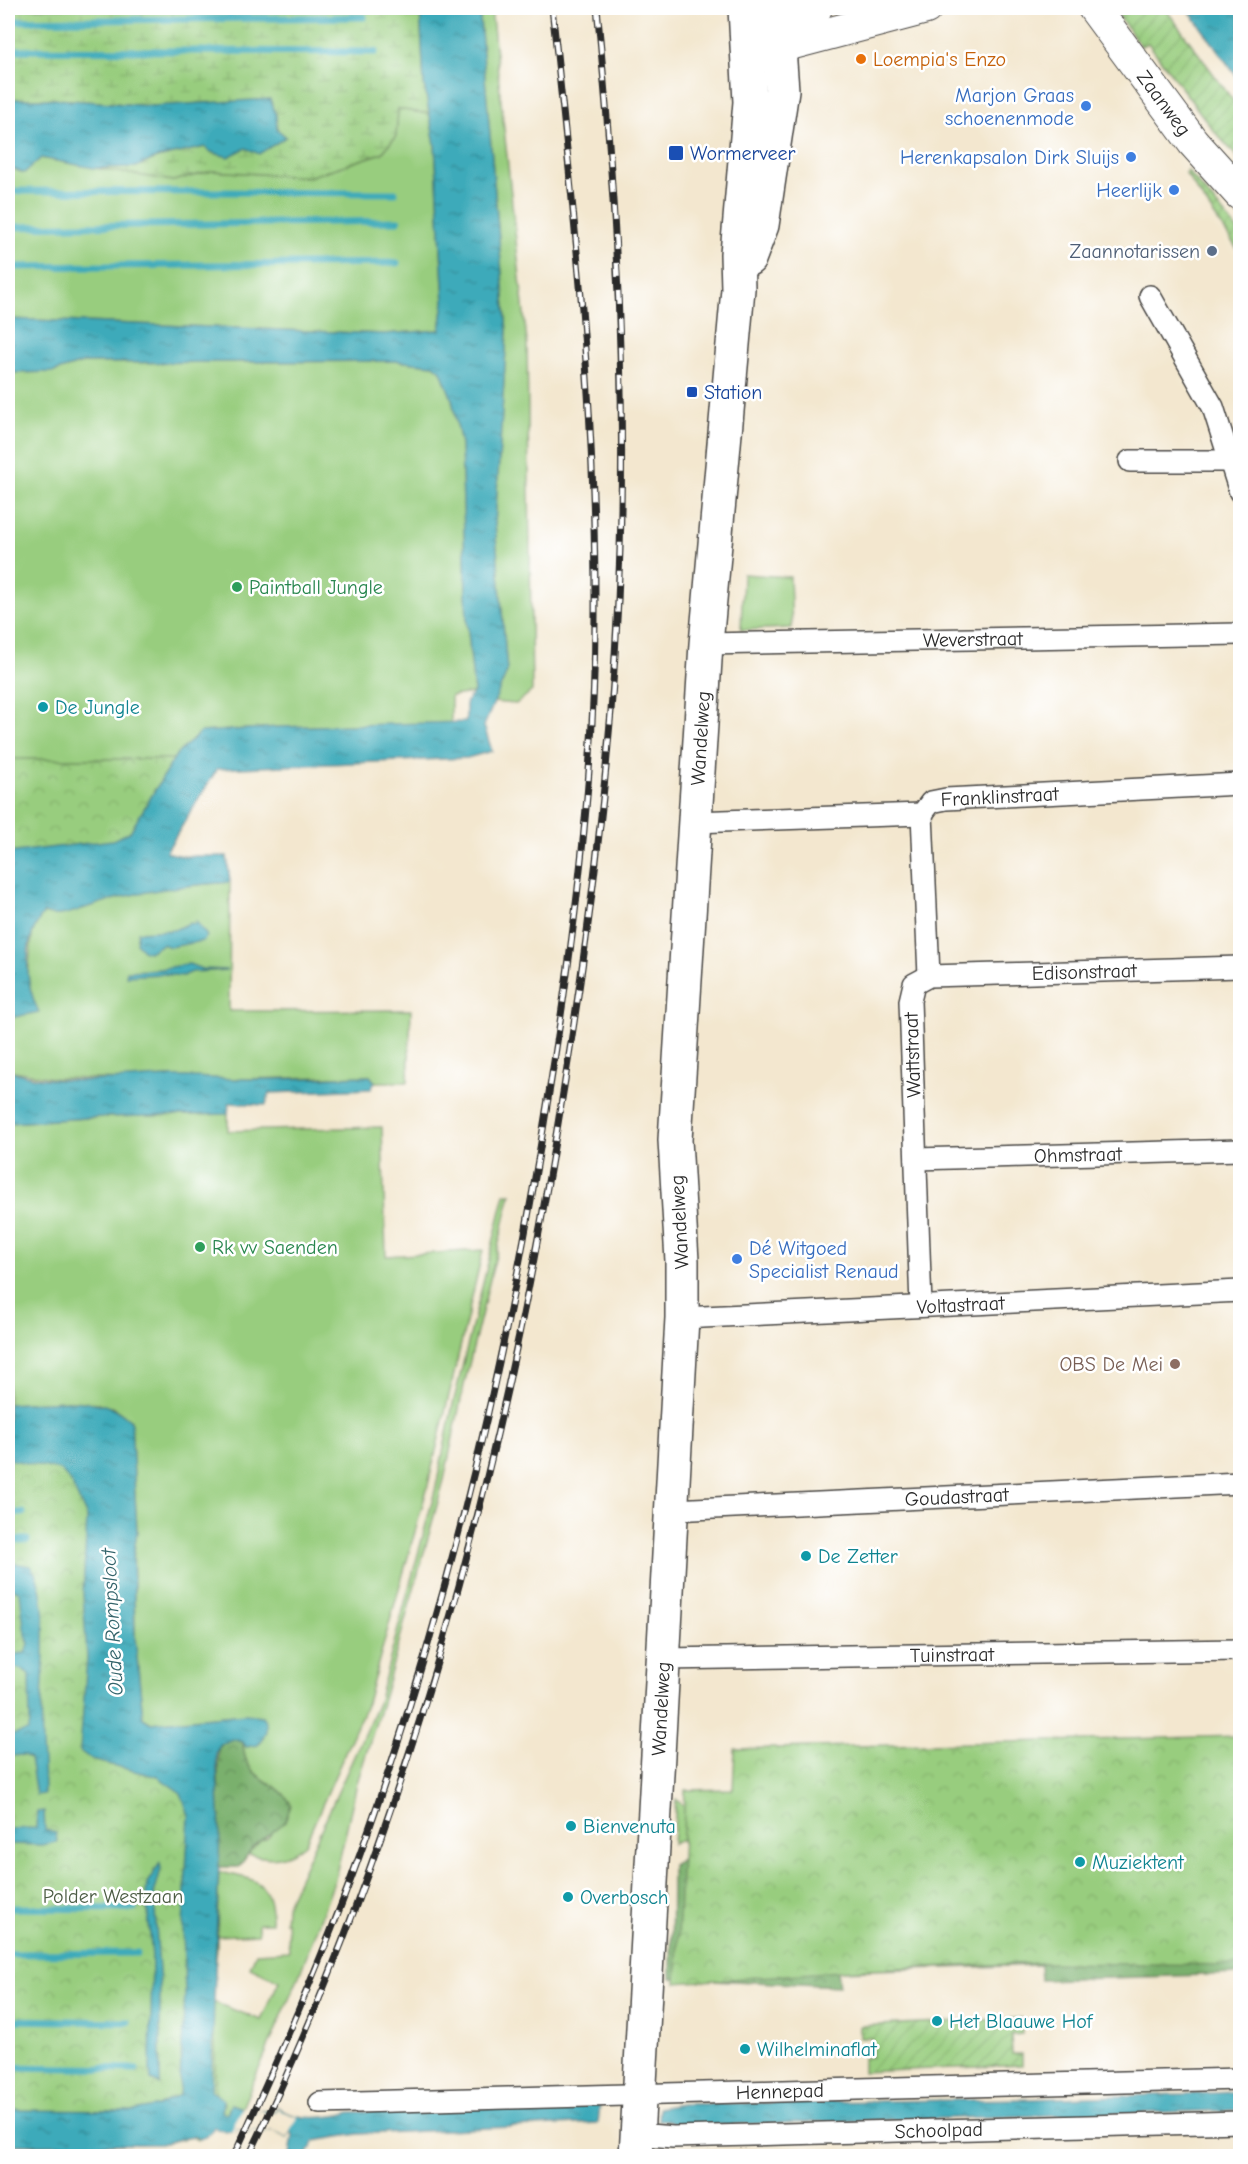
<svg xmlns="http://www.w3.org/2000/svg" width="1248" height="2164" viewBox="0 0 1248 2164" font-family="'Comic Neue',sans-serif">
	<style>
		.grass { fill: #98cd7e; stroke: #627c54; stroke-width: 1.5 }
		.forest { fill: url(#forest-crowns); stroke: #526e4c; stroke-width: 1.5 }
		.wetland { fill: url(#wetland-marsh); stroke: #627c54; stroke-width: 1.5 }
		.park { fill: url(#park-crowns); stroke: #627c54; stroke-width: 1.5 }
		.garden { fill: url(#garden-furrows); stroke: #627c54; stroke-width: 1.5 }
		.water { fill: url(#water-ripples); stroke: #346a72; stroke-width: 1.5 }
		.pier { fill: #f3e7cf }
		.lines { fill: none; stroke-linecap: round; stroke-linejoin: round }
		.stream { stroke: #3caaba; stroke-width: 7 }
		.minor-casing { stroke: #494744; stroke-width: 24 }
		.secondary-casing { stroke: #494744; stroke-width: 34 }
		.primary-casing { stroke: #494744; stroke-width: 36 }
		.minor { stroke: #fff; stroke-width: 21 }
		.secondary { stroke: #fff; stroke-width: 32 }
		.primary { stroke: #fff; stroke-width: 33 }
		.rail-casing { stroke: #2b2b2b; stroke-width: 7 }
		.rail { stroke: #fff; stroke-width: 4.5; stroke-dasharray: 14; stroke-linecap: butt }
		.food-dot { fill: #e8710a; stroke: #fff; stroke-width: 2 }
		.shop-dot { fill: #3f7fe0; stroke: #fff; stroke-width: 2 }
		.transit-dot { fill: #1a4fb4; stroke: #fff; stroke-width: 2 }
		.service-dot { fill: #5c6f8a; stroke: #fff; stroke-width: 2 }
		.leisure-dot { fill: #2e9e5b; stroke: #fff; stroke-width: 2 }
		.culture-dot { fill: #0f9aa8; stroke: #fff; stroke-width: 2 }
		.education-dot { fill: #8d6e63; stroke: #fff; stroke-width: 2 }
		.labels { text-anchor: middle; stroke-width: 5; stroke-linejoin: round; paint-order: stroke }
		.food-label { font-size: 20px; fill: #c56008; stroke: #fff; text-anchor: start }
		.shop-label { font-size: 20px; fill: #366cbe; stroke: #fff; text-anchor: end }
		.street-label { font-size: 20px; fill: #2b2b2b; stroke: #fff }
		.transit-label { font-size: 20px; fill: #164399; stroke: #fff; text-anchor: start }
		.service-label { font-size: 20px; fill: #4e5e75; stroke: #fff; text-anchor: end }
		.leisure-label { font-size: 20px; fill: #27864d; stroke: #fff; text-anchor: start }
		.culture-label { font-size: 20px; fill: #0d838f; stroke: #fff; text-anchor: start }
		.education-label { font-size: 20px; fill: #785e54; stroke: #fff; text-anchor: end }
		.park-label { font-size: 20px; fill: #4c5c44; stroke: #fff }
		.water-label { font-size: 21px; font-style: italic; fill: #33646b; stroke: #fff }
	</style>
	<defs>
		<pattern id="forest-crowns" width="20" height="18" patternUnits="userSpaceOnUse" patternTransform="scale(1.5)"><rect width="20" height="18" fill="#7ab06d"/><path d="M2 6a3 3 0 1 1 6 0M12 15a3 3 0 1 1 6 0" fill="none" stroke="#648f5a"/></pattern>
		<pattern id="wetland-marsh" width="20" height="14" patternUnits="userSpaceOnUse" patternTransform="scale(1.5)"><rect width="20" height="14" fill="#98cd7e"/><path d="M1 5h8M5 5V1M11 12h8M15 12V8" fill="none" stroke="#83b06d"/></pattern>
		<pattern id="park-crowns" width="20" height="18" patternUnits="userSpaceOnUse" patternTransform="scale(1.5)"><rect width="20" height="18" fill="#98cd7e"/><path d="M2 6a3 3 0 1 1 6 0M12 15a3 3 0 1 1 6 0" fill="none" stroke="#83b06d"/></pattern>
		<pattern id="garden-furrows" width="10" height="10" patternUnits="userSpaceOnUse" patternTransform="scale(1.5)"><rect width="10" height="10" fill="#98cd7e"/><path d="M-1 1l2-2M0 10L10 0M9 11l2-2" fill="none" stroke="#83b06d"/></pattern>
		<pattern id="water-ripples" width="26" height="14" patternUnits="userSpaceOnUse" patternTransform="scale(1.5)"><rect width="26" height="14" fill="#3caaba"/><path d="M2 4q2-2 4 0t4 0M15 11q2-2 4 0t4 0" fill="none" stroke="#338b97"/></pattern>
	</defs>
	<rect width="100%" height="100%" fill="#fff"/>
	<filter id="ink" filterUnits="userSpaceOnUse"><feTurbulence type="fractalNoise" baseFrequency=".0167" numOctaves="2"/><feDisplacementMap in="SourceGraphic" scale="12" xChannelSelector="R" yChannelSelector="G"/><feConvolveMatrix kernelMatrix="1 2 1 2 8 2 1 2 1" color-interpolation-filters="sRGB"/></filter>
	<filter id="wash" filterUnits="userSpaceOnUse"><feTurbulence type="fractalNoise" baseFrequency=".008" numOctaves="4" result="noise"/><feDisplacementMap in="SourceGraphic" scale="24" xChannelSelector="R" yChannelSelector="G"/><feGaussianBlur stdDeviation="1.35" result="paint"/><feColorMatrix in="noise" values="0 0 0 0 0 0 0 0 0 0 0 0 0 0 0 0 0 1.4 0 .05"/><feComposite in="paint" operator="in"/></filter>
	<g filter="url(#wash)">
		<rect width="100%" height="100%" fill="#f3e7cf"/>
		<g class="grass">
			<path d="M479,8H491L527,342L532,691L516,704L493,702L507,672L495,524L507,332Z"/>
			<path d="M398,109L430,114L435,144L444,302L440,330L384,334L8,319V167L24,173L41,158L173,181L212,171L308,177L382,153L396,136Z"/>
			<path d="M396,361L434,365L441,371L452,399L461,444L467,621L474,693L451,696V723L280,727L202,732L176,755L144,813L8,853V373L54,372L82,363Z"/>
			<path d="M743,574L790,577L792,628L741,630Z"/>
			<path d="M230,882L229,1011L411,1010L408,1082H375L370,1076L240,1079L168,1077L132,1080L52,1078L8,1070V1023L10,1018L23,1014L31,996L28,975L33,926L44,913L156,888Z"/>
			<path d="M228,1114V1131L382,1127L386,1256L483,1250L427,1489L367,1703L305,1844C286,1860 271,1860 247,1854L260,1841L268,1838L291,1805C278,1777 243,1783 243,1742L246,1747L258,1745L245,1714L151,1723L143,1718L135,1638L133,1557L137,1532L131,1421L99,1403L69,1401L8,1404V1123L103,1117Z"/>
			<path d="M505,1194H511L464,1385L444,1480L383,1700L357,1783L335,1879L299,1976L242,2108L231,2104L227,2113L222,2112L224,2103L211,2091L213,2002L261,2020L279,1981L250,1967L256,1953L289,1951L287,1923L285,1922L286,1907L378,1703L436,1487L452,1408Z"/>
			<path d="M676,1799L708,1827L673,1844Z"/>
			<path d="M219,1872C255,1879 273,1881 271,1923H258V1934L216,1936Z"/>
		</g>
		<g class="forest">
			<path d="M234,1739L243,1742C243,1784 278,1777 291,1805L285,1822L254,1846L239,1867H219L218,1748L226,1741Z"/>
			<path d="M705,1845L1240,1952V1974L1041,1980L1040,1965L837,1971L839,1986L671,1978L672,1865Z"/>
		</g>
		<path class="wetland" d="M8,8H420L424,84L430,114L398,109L396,136L382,153L308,177L212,171L173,181L94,168L136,167L156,158L205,147L246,148L273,145L285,137L277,129L276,115L56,99H8Z"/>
		<g class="park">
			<path d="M8,758L12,759H178L133,835L118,846L8,854Z"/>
			<path d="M8,1405L113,1407L131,1421L135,1638L141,1713L143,1718L151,1723L186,1720L218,1891L217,1949L210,2013L215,2044V2094L222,2104L198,2140L191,2137L160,2144L8,2145Z"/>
			<path d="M1240,1736V1965L1043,1963L868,1969L676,1983L685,1790L733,1789L735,1749Z"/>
		</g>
		<g class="garden">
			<path d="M1130,8H1165L1240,110V160L1213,130L1148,43L1141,46L1118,15Z"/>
			<path d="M1187,170L1240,233V253L1186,174Z"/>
			<path d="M1021,2018L1022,2034L1011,2035L1012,2054H1022V2065L863,2072V2058L872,2057L871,2038H860V2026Z"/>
		</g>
		<g class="water">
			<path d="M420,8H479L507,332L495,524L507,672L484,726L492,751L467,758L217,769L166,852L182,856H227L230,882C181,886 135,891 88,907C72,912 59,919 44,913C22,939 24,983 39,1012L10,1018L8,1023V853L113,840L130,832L176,755L201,732L280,727L466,722V702L474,692L467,621L461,444L452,399L441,371L434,365L396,361L82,363L54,372L8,373V319L384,334L440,330L444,302L435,144L424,84Z"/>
			<path d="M1187,8H1240V81Z"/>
			<path d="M8,99H56L152,106L270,99L276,115L277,129L286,137L259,154L246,148L228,157L211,152L205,147L156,158L136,167L94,168L41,158L24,173L8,167Z"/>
			<path d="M196,921L207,936L203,941L170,947L162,944L149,952L144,951L136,943L138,932L174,930L190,923L195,924Z"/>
			<path d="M189,964L202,969L227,970L192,972L183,976L162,974L126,976L127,971L153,970Z"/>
			<path d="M8,1069C43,1088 126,1078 167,1077C192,1076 216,1079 241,1079C284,1080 327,1077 370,1076L375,1082L371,1089L269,1093L266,1105L229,1103L228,1114L103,1117L8,1123Z"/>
			<path d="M69,1401C97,1403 109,1402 131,1421L137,1532L133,1557L135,1638L143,1718L151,1723L245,1714L262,1716C270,1726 266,1736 258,1745L246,1747L243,1742L233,1739L221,1744L216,1752L220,1829L211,2090L223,2100L222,2112L227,2113L231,2104L258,2114L260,2110L273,2113L278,2107C293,2121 329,2119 351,2112L600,2104L598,2123L358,2134L314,2141L307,2156H290L293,2134L290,2132L287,2138L272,2130L263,2133L252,2129L249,2133L237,2128L235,2132L217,2130L214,2127L211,2133L200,2139L193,2136L160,2144L8,2145V2110L134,2111L158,2106L179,2095L185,1995L183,1926L189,1815L181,1793L158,1777L92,1760L80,1751L87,1658L83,1594L87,1517L70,1481L60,1470L8,1459V1404Z"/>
			<path d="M8,1562L30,1566C51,1588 43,1671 42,1702C40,1732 44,1764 44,1794L36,1795L30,1758L23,1755L8,1756V1736L28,1731L30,1724L29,1675L21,1669L8,1667V1655L25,1653L29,1644L24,1628L20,1592L8,1586Z"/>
			<path d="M44,1811L45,1830L56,1833L57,1842L42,1845L8,1844V1829L36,1828L37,1812Z"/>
			<path d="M160,1863L161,1869L154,1894L160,1986V2084L151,2080L150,2070L152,1956L146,1893L147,1883Z"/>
			<path d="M1240,2092V2110L678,2126L666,2120H658L659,2108L681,2104L1029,2099Z"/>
		</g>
		<path class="pier" d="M243,2106L253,2113H258L260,2110L268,2114L276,2112L278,2107L281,2111L297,2117L287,2138L272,2130L263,2133L252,2129L249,2133L237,2128L234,2135L230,2134Z"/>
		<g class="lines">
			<g class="stream">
				<path d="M8,21L364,17"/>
				<path d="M8,50L375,52"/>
				<path d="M8,191L395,193"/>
				<path d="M8,227L398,221"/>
				<path d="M8,267L397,263"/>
				<path d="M8,1513H23"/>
				<path d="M8,1540H27"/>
				<path d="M8,1908L134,1909"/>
				<path d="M8,1954L137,1953"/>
				<path d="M8,2020L128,2022"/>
				<path d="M8,2067L136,2069"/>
			</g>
		</g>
	</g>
	<g filter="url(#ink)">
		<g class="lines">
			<g class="minor-casing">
				<g id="minor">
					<path d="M1150,296L1213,407L1240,492"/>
					<path d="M1130,461H1231"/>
					<path id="s1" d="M706,644L1240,634"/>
					<path id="s2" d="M922,814L931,802L946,799L1240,784"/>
					<path d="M922,814L929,976"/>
					<path d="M694,822L922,814"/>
					<path id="s3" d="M916,1159L1240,1150"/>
					<path id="s4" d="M921,1306L910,1001L914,984L929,976L1240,967"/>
					<path id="s5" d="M682,1318L1240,1291"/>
					<path id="s6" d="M673,1510L1240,1483"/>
					<path id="s7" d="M664,1659L1240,1650"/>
					<path id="s8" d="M320,2103L1240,2079"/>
					<path id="s9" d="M637,2134L673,2137L1240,2122"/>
				</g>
			</g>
			<g class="secondary-casing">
				<g id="secondary">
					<path id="s10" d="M1094,8L1193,142L1240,194"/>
					<path d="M754,31L777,17L816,8"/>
					<path d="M754,38L778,47L926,8"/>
				</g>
			</g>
			<g class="primary-casing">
				<g id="primary">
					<path d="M749,259L762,225L782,90L776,8"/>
					<path id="s11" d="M636,2156L682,1318V1261L675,1140L706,644L738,289L737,254L750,102L745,8"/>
				</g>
			</g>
			<use href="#minor" class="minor"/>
			<use href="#secondary" class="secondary"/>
			<use href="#primary" class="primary"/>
			<g class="rail-casing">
				<g id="rail">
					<path d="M234,2156C283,2049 330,1941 369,1829C452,1592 509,1347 548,1099C574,939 595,777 595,615C596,411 574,210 552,8"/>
					<path d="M249,2156C400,1843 493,1506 551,1165C586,961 614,755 620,549C626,368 615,187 597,8"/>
				</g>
			</g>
			<use href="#rail" class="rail"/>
		</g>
	</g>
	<circle class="food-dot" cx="861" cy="59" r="6"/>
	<g class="shop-dot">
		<circle cx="1086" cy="106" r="6"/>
		<circle cx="1131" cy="157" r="6"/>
		<circle cx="1174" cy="190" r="6"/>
		<circle cx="737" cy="1259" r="6"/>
	</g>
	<g class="transit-dot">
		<rect x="668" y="145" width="16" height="16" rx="3"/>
		<rect x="686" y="386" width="12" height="12" rx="3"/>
	</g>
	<circle class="service-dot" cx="1212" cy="251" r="6"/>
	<g class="leisure-dot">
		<circle cx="237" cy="587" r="6"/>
		<circle cx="200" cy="1247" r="6"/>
	</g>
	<g class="culture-dot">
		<circle cx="43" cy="707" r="6"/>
		<circle cx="806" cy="1556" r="6"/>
		<circle cx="571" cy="1826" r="6"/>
		<circle cx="1080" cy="1862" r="6"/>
		<circle cx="568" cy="1897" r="6"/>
		<circle cx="937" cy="2021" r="6"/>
		<circle cx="745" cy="2049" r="6"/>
	</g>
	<circle class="education-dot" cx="1175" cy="1364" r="6"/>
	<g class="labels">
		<g class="food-label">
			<text x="873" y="66">Loempia's Enzo</text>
		</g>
		<g class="shop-label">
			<text x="1074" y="102">Marjon Graas<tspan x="1074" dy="23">schoenenmode</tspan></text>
			<text x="1119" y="164">Herenkapsalon Dirk Sluijs</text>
			<text x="1162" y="197">Heerlijk</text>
			<text x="749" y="1255" text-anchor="start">Dé Witgoed<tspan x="749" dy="23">Specialist Renaud</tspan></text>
		</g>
		<g class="street-label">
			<text dy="7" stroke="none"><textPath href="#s10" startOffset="118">Zaanweg</textPath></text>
			<text dy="7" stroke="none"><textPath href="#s1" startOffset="267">Weverstraat</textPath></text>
			<text dy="7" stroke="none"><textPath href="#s11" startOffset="1420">Wandelweg</textPath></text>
			<text dy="7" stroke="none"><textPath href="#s2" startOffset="84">Franklinstraat</textPath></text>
			<text dy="7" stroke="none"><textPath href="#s4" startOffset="495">Edisonstraat</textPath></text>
			<text transform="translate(912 1055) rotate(-92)" y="7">Wattstraat</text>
			<text dy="7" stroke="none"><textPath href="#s3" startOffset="162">Ohmstraat</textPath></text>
			<text transform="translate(679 1222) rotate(-93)" y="7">Wandelweg</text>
			<text dy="7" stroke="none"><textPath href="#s5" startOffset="279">Voltastraat</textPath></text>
			<text dy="7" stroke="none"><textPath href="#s6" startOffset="284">Goudastraat</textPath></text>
			<text dy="7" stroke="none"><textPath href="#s7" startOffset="288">Tuinstraat</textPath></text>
			<text dy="7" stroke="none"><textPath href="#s11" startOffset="448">Wandelweg</textPath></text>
			<text dy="7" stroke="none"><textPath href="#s8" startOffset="460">Hennepad</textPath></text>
			<text dy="7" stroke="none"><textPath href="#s9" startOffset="302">Schoolpad</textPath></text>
		</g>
		<g class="transit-label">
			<text x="690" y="160">Wormerveer</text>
			<text x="704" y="399">Station</text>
		</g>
		<g class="service-label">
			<text x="1200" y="258">Zaannotarissen</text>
		</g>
		<g class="leisure-label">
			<text x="249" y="594">Paintball Jungle</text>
			<text x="212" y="1254">Rk vv Saenden</text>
		</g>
		<g class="culture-label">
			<text x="55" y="714">De Jungle</text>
			<text x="818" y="1563">De Zetter</text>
			<text x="583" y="1833">Bienvenuta</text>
			<text x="1092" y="1869">Muziektent</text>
			<text x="580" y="1904">Overbosch</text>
			<text x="949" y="2028">Het Blaauwe Hof</text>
			<text x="757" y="2056">Wilhelminaflat</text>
		</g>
		<g class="education-label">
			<text x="1163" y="1371">OBS De Mei</text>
		</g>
		<g class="park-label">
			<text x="113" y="1903">Polder Westzaan</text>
		</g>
		<g class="water-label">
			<text transform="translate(112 1622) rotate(-93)" y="7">Oude Rompsloot</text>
		</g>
	</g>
	<rect width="1248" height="2164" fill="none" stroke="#fff" stroke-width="30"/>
</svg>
